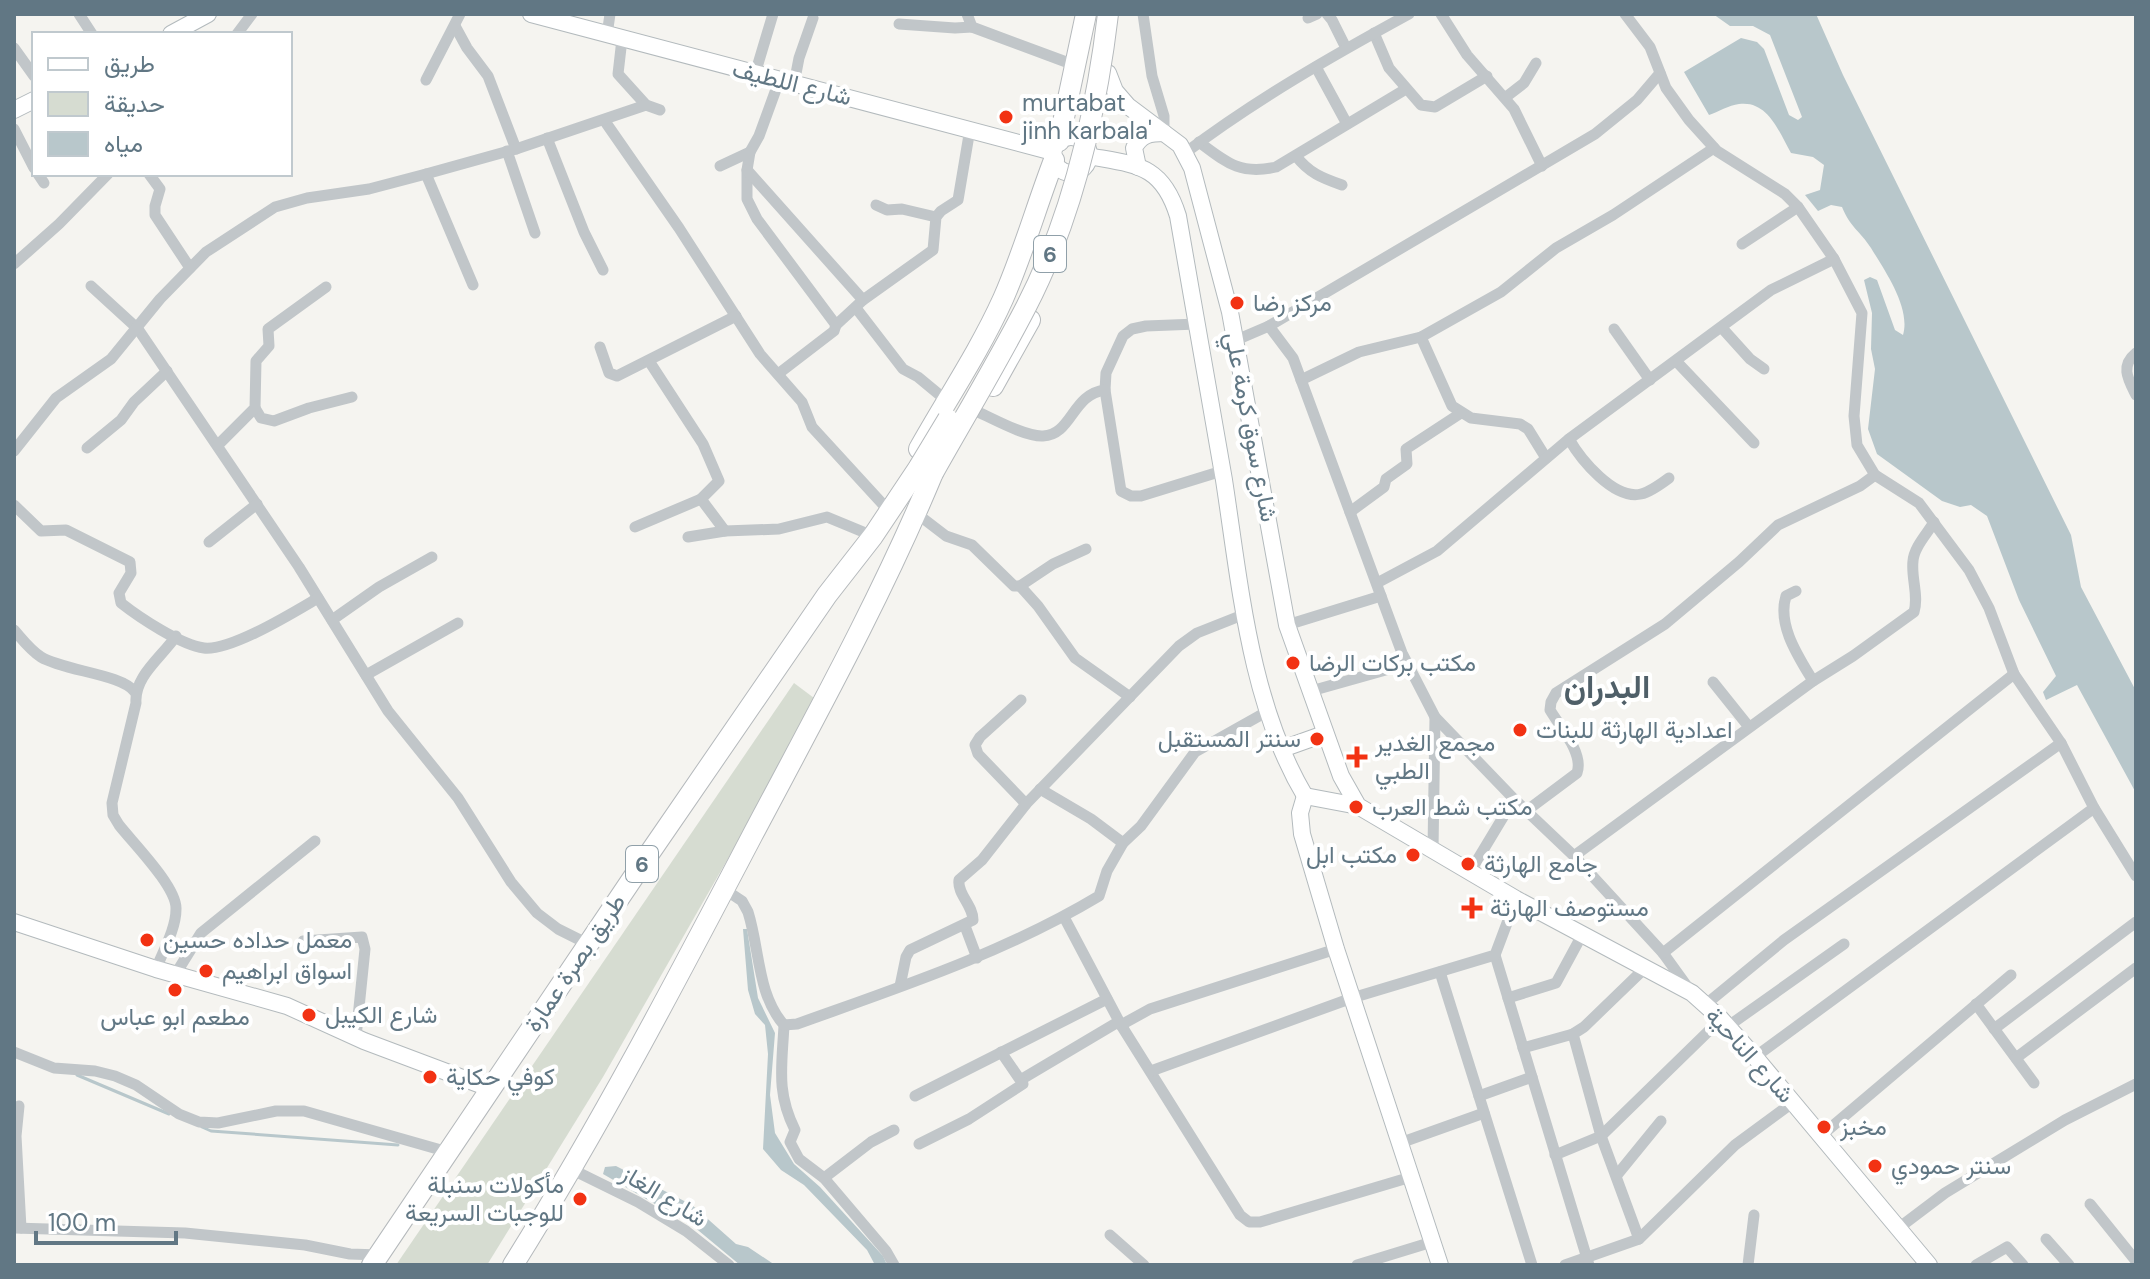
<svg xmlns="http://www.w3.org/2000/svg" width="2150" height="1279" viewBox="0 0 2150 1279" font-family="'DM Sans',Vazirmatn,sans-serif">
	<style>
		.green { fill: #d6dcd1 }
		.water { fill: #b8c7cb }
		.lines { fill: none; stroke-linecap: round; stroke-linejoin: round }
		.stream { stroke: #b8c7cb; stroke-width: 3 }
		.secondary-casing { stroke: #b3babd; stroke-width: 18 }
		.highway-casing { stroke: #b5b9bc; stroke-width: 22 }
		.street { stroke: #c1c6c9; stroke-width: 11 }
		.secondary { stroke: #fff; stroke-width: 16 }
		.highway { stroke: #fff; stroke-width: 20 }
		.highway-bridge-casing { stroke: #b5b9bc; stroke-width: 22; stroke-linecap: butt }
		.highway-bridge { stroke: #fff; stroke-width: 20 }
		.poi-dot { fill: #f23213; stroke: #fff; stroke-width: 3 }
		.labels { text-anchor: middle; stroke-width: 8; stroke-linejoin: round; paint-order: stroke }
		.shield { fill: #fff; stroke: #90a0a9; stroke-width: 2 }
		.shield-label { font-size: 22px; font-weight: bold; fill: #617784 }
		.street-label { font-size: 24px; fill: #617784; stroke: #fff }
		.poi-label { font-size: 24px; fill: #617784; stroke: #fff; text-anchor: start }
		.district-label { font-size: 32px; font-weight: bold; fill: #4f5f68; stroke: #fff }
	</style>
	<rect width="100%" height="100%" fill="#f5f4f0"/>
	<path class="green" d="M794,683L818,701L603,1077L487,1265H396Z"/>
	<g class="water">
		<path d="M1713,14H1816L1843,75L2071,535L2081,587L2136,691V793L2077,685L2046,700L2043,692L2056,676L2019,600L1987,516L1971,505L1960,507L1942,501L1877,454L1868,429L1875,369L1871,349L1872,313L1864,280L1870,277L1877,280L1895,330L1903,335C1911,308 1885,271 1871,248C1860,231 1850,227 1842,207L1831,205L1818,211L1805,195L1820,190L1824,165L1813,157L1791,153C1779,132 1768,100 1739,104C1729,105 1718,112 1709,115L1684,72L1741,38L1757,42L1764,49L1789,115L1798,120L1802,117L1770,35L1753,26H1730Z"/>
		<path d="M743,929H747L758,998L775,1033L770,1095L775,1133L794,1164L820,1187L883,1256L887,1265H875L867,1250L804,1185L781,1170L763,1149L768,1054L765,1025L755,1014L748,990Z"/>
		<path d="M616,1166L692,1205L736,1244L748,1247L775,1265H740L693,1226L603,1174L605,1167Z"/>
	</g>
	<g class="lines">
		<g class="stream">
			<path d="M77,1075L169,1114"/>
			<path d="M202,1127L211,1131L398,1145"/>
		</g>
		<g class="secondary-casing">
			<g id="secondary">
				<path d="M531,14L1053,152"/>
				<path d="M171,34L208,14"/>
				<path d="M1108,73L1115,91L1128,106L1180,145L1192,168L1230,312L1287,625L1341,776L1358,806L1516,899L1692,993L1721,1019L1755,1057L1929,1265"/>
				<path d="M14,110L34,100"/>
				<circle cx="1071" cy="155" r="18"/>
				<path d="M1088,156C1136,165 1162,164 1178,216C1193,304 1209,391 1224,480C1240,584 1250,704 1305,796"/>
				<path d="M1138,167L1134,148C1141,135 1149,133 1164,133"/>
				<path d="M1282,749L1324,734"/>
				<path d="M1305,796L1300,813L1302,834L1336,949L1440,1265"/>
				<path d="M1305,796L1358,806"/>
				<path d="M14,922L156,969L287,1006L364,1041L489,1088"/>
			</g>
		</g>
		<g class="highway-casing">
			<g id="highway">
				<path d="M1059,141L1086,14"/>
				<path d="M993,386L1030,320"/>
				<path d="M919,449C947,399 979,352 1003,299C1023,254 1036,207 1054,160"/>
				<path d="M372,1265L651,851L827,595L873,536L919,467"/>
				<path d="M513,1265C600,1126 676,981 752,836C815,717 881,598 933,473"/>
			</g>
		</g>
		<g class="street">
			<path d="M79,14L92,34"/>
			<path d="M967,14L972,27L1077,66"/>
			<path d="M1143,14L1152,76L1164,116V133"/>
			<path d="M1327,14L1332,20L1346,48"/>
			<path d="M1441,14L1467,55L1514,109L1542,166"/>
			<path d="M1625,14L1650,47L1666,88L1689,120L1717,151L1785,194L1798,207L1834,259L1862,313L1854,416L1857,445L1875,475L1919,503L1969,570L1989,608L2014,674L2061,743L2094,808L1755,1057"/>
			<path d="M1308,18L1317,14"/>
			<path d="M899,24L955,28L972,27"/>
			<path d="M455,26L467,48L488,76L516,149"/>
			<path d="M1374,33L1389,68L1421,105L1435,107L1487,76"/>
			<path d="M237,34L252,14"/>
			<path d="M607,35L610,14"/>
			<path d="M622,39L618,74L646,105L660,110"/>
			<path d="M14,48L34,76"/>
			<path d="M1316,67L1347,124"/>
			<path d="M755,74L773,14"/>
			<path d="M426,80L460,14"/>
			<path d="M779,81L759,136L750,152L747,170V199L757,219L836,325"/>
			<path d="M794,84L799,58L813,18"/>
			<path d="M1506,97L1524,83L1536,63"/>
			<path d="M604,120L679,228L760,354L802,402L812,427L889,511"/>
			<path d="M14,129L34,168"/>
			<path d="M547,138L584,232L603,270"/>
			<path d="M1199,142C1227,163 1240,175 1276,167L1406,89"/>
			<path d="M507,151L535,233"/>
			<path d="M1185,153C1255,100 1332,56 1409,14"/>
			<path d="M1296,156C1309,173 1322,178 1342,185"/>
			<path d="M720,166L750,152"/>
			<path d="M747,170L863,300"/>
			<path d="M38,174L44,183"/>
			<path d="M149,174L160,189L155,206V215L190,268"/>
			<path d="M426,174L473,285"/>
			<path d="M876,205L887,210L902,209L936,217"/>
			<path d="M1742,244L1798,207"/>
			<path d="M14,264L59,224L108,174"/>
			<path d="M91,286L138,329L299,567L388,711L458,798L511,882L537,913L558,929L588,944"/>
			<path d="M856,308L903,369L918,377L947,401"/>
			<path d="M1197,324L1146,326L1132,329L1123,336L1106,373L1105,390L1121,491L1131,496H1141L1222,471"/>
			<path d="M1269,326L1293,358L1402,653L1435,717L1514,799L1574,856L1663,953L1689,989"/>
			<path d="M1722,328L1750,359L1764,369"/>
			<path d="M1614,329L1650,380"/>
			<path d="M1421,337L1452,406L1471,418L1520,424L1528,429L1546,458"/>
			<path d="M1234,341L1269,326L1595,134L1637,100L1660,73"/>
			<path d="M600,347L609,373L617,376L736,316"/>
			<path d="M2136,353C2120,366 2128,379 2136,395"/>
			<path d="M1676,361L1754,443"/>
			<path d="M778,374L834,331L836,325L863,300L933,250L936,217L941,211L958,200L970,129"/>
			<path d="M1301,380L1359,352L1421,337L1501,292L1556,248L1613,215L1714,148"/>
			<path d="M255,408L261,418L274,421L309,408L352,397"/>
			<path d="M978,412C994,419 1026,437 1043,436C1072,435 1072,394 1105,390"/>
			<path d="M1569,439C1581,460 1614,500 1641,494C1650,492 1661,484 1669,478"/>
			<path d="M218,445L255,408L256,361L269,346L268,329L326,287"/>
			<path d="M87,448L121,420L134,402L167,371"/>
			<path d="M14,451L56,398L111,359L160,299L206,252L275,207L307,198L369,189L426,174L516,149L646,105"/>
			<path d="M701,499L725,531"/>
			<path d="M14,505L41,531L66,530L130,562L131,573L119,593L121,603C140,618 181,645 204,648C231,651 294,612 318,598"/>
			<path d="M1350,512L1384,487L1386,479L1407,464L1406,449L1461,413"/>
			<path d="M916,513L946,536L972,545L1014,586H1020L1053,564L1086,549"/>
			<path d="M635,527L701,499L719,481L703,444L649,361"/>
			<path d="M688,537L725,531L779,529L827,517L873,536"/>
			<path d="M209,542L257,504"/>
			<path d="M1377,583L1437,551L1569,439L1771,290L1834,259"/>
			<path d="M1020,586L1038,606L1075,658L1130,697"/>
			<path d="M1796,591L1786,596C1777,625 1798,656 1813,681"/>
			<path d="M332,620L379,587L432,557"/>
			<path d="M1287,625L1381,596"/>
			<path d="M14,630C22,639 30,650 41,657C64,671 122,674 135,692"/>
			<path d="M366,675L458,623"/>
			<path d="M1713,682L1749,727"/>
			<path d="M1311,691L1407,664"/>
			<path d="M1021,700L980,737L975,745L978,754L1026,804"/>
			<path d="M1040,789L1091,819L1123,843"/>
			<path d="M2094,808L2136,876"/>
			<path d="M1526,811L1577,773C1584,753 1560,727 1550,710L1551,702L1556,693L1665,624L1739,562L1778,525L1860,486L1875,475"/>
			<path d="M1433,850L1435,717"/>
			<path d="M1574,856L1813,681L1853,656L1914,612C1919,596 1911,578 1913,561C1914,547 1927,534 1934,522"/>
			<path d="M1470,872L1514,799"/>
			<path d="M724,889L742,901L748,912C760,950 757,994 784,1025C782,1066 776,1092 795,1130L790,1142L799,1159L824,1178L886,1251L894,1265"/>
			<path d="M1064,917L1121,1025L1240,1215L1249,1222H1260L1411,1177"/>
			<path d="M965,926L977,958"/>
			<path d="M303,941L362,937L365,949L356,1037"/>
			<path d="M1663,953L2014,674"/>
			<path d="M1495,955L1589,1265"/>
			<path d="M156,969C163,951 176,929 176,909C177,887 133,843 119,825L113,815L112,803L136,703C134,676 162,657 176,636"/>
			<path d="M1440,972L1532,1265"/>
			<path d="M175,975L201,933L315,841"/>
			<path d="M900,986L906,957L910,950L973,920C973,905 957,894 959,880L982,860L1026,804L1179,646L1197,633L1245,614"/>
			<path d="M1508,998L1556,983L1582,935"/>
			<path d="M1976,1004L2034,1083"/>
			<path d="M1705,1005L1784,940L2061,743"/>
			<path d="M784,1025L797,1024C900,987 1004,953 1099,896L1107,871L1123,843L1141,826L1195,752L1268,711"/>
			<path d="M1121,1025L1150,1009L1336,949"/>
			<path d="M1727,1027L1844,944"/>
			<path d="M1994,1029L2136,922"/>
			<path d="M1523,1048L1573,1034"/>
			<path d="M14,1052L54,1068L95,1071L115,1076L136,1085L179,1114L199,1122L218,1123L276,1111H304L448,1152"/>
			<path d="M2016,1058L2136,968"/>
			<path d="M1151,1071L1352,998L1495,955L1516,899"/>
			<path d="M1022,1079L1118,1022"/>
			<path d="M915,1096L1107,999"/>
			<path d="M1479,1096L1532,1077"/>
			<path d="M19,1106L16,1136L21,1228"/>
			<path d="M1822,1135L2011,975"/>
			<path d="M1400,1143L1484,1113"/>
			<path d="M919,1144L969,1119L1023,1084L1001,1052"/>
			<path d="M1555,1155L1601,1136L1721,1019"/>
			<path d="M573,1170L638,1202L686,1231L729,1265"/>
			<path d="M1617,1175L1661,1121"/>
			<path d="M824,1178L871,1142L894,1130"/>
			<path d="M2090,1204L2136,1261"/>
			<path d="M1900,1227L1945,1193L2065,1120L2136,1084"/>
			<path d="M14,1228L185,1233L305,1245L350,1254L379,1255"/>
			<path d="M1110,1235L1144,1265"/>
			<path d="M1639,1239L1601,1136L1573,1034L1584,1027L1644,969"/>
			<path d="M2046,1239L2069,1265"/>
			<path d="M1357,1265L1432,1242"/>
			<path d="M1565,1265L1639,1239L1735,1145L1792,1103"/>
			<path d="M1748,1265L1754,1215"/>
			<path d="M1976,1265L2007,1247L2023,1265"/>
		</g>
		<use href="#secondary" class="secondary"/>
		<use href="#highway" class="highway"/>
		<g class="highway-bridge-casing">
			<g id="highway-bridge">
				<path d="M919,467L948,419"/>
				<path d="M933,473C964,418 997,363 1026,307C1073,216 1096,115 1108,14"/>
			</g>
		</g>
		<use href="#highway-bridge" class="highway-bridge"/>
	</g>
	<g class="poi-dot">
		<circle cx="1006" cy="117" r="8"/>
		<circle cx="1237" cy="303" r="8"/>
		<circle cx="1293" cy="663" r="8"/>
		<circle cx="1520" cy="730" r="8"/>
		<circle cx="1317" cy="739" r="8"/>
		<path d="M1353 745h8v8h8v8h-8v8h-8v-8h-8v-8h8z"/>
		<circle cx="1356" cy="807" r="8"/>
		<circle cx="1413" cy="855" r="8"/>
		<circle cx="1468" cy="864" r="8"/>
		<path d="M1468 896h8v8h8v8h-8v8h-8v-8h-8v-8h8z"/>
		<circle cx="147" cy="940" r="8"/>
		<circle cx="206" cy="971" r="8"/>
		<circle cx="175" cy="990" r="8"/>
		<circle cx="309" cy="1015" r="8"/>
		<circle cx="430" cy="1077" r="8"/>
		<circle cx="1824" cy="1127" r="8"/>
		<circle cx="1875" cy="1166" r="8"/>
		<circle cx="580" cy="1199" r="8"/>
	</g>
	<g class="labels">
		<g class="shield">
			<rect x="1034" y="236" width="32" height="36" rx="6"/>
			<rect x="626" y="846" width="32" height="36" rx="6"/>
		</g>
		<g class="shield-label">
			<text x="1050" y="262">6</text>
			<text x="642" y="872">6</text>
		</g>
		<g class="street-label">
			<text transform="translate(792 83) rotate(14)" y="8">شارع اللطيف</text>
			<text transform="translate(1251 427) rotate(79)" y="8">شارع سوق كرمة علي</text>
			<text transform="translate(575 963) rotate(-56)" y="8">طريق بصرة عمارة</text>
			<text transform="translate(1750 1055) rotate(48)" y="8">شارع الناحية</text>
			<text transform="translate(664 1196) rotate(31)" y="8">شارع الغاز</text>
		</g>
		<g class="poi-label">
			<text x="1022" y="111">murtabat<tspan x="1022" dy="28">jinh karbala'</tspan></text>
			<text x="1253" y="311">مركز رضا</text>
			<text x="1309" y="671">مكتب بركات الرضا</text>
			<text x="1536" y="738">اعدادية الهارثة للبنات</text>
			<text x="1301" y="747" text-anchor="end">سنتر المستقبل</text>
			<text x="1375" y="751">مجمع الغدير<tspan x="1375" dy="28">الطبي</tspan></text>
			<text x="1372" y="815">مكتب شط العرب</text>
			<text x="1397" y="863" text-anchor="end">مكتب ابل</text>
			<text x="1484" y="872">جامع الهارثة</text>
			<text x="1490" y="916">مستوصف الهارثة</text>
			<text x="163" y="948">معمل حداده حسين</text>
			<text x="222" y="979">اسواق ابراهيم</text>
			<text x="325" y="1023">شارع الكيبل</text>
			<text x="175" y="1025" text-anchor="middle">مطعم ابو عباس</text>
			<text x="446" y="1085">كوفي حكاية</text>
			<text x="1840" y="1135">مخبز</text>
			<text x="1891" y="1174">سنتر حمودي</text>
			<text x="564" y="1193" text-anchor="end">مأكولات سنبلة<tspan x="564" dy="28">للوجبات السريعة</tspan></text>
		</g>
		<g class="district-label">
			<text x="1607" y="698">البدران</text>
		</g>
	</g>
	<rect width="2150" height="1279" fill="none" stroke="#617784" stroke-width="32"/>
	<rect x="32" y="32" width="260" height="144" fill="#ffffff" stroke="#c0c9ce" stroke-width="2"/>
	<rect x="48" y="58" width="40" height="12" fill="#ffffff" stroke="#c0c9ce" stroke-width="2"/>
	<text x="104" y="72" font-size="24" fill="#617784">طريق</text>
	<rect x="48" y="92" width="40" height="24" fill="#d6dcd1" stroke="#c0c9ce" stroke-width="2"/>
	<text x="104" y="112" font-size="24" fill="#617784">حديقة</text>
	<rect x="48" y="132" width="40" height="24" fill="#b8c7cb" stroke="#c0c9ce" stroke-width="2"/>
	<text x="104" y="152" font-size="24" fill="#617784">مياه</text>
	<path d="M36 1231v12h140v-12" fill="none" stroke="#617784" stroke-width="4"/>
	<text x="48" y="1231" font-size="24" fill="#617784" stroke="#ffffff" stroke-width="6" paint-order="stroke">100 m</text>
</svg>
